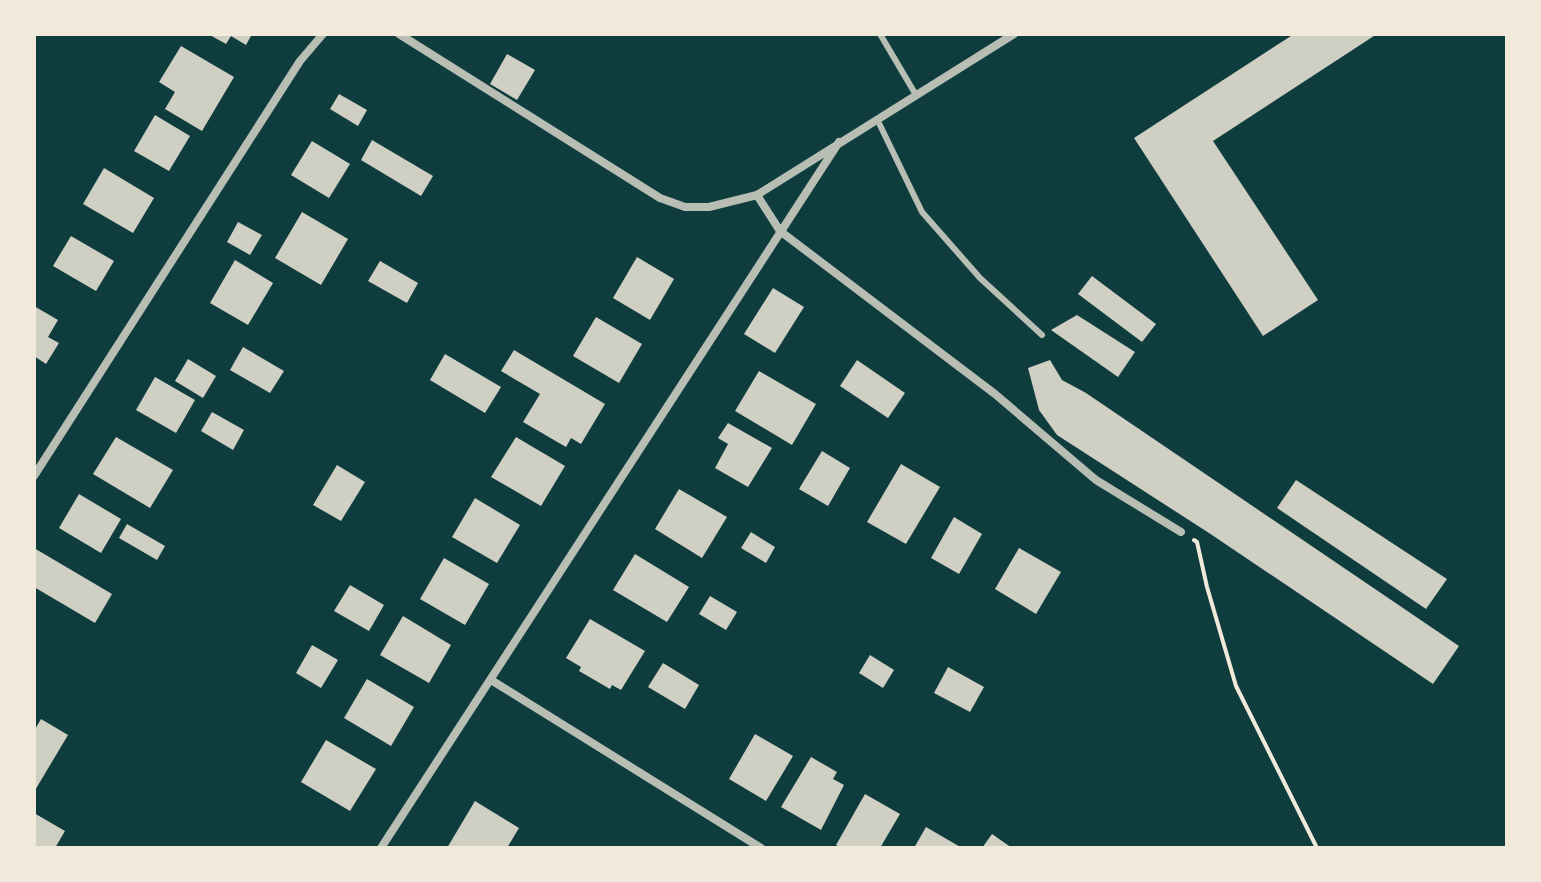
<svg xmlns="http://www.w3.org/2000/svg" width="1541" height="882" viewBox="0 0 1541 882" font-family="Roboto,sans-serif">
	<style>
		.building { fill: #cfcfc3 }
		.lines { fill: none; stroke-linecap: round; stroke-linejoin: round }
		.path { stroke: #f1e9da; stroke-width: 4 }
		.service { stroke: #b8beb3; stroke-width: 6 }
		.minor { stroke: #b8beb3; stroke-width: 8 }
	</style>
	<rect width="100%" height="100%" fill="#0f3d3e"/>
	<g class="building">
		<path d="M208,34H252L246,45L231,36L226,44Z"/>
		<path d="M1294,34H1377L1213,141L1318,300L1263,336L1134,138Z"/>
		<path d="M181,46L234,77L202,131L165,109L175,92L159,82Z"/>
		<path d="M507,54L535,70L517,100L490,84Z"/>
		<path d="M339,94L367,110L358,126L330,109Z"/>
		<path d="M155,115L190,136L169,171L134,151Z"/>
		<path d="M372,140L433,176L421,196L361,160Z"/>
		<path d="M312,141L350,164L329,198L291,175Z"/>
		<path d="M104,168L154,198L133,233L83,204Z"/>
		<path d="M302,212L348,239L321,285L275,258Z"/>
		<path d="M238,222L262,235L250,255L227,242Z"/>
		<path d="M71,236L114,261L96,291L53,266Z"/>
		<path d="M637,257L674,279L650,320L613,298Z"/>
		<path d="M235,260L273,283L248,325L210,303Z"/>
		<path d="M380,261L418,283L407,303L368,281Z"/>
		<path d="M1092,276L1156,324L1142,342L1078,294Z"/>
		<path d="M773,288L804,307L775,353L744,334Z"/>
		<path d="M34,306L58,320L48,337L59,343L46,364L34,356Z"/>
		<path d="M1077,315L1135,352L1118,377L1051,330Z"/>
		<path d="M596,317L642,344L619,383L573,356Z"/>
		<path d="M243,347L284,371L270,393L230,370Z"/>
		<path d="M514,350L605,404L581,444L571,438L566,447L523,422L540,394L501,371Z"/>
		<path d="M445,354L501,387L485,413L430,380Z"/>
		<path d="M188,359L216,376L203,398L175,381Z"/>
		<path d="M857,360L905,393L888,418L840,386Z"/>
		<path d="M1050,360L1062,380L1086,393L1459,646L1433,684L1209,533L1057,435L1039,410L1028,368Z"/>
		<path d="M759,371L816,404L792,445L735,411Z"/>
		<path d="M155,377L195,400L176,433L136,410Z"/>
		<path d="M212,412L244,430L233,450L201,431Z"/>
		<path d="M728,423L772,448L748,487L715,468L728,444L718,438Z"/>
		<path d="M116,437L173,470L150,508L93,474Z"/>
		<path d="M516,437L565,466L541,506L491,477Z"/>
		<path d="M822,451L850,468L828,506L799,489Z"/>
		<path d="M901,464L940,487L906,544L867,522Z"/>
		<path d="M337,465L365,482L341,521L313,505Z"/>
		<path d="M1296,480L1447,579L1426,609L1277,508Z"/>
		<path d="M679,489L727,517L702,558L655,529Z"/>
		<path d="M79,494L121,519L101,553L59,528Z"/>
		<path d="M475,498L520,525L497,563L452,537Z"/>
		<path d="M954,517L982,534L959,574L931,558Z"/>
		<path d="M127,524L165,546L157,560L119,538Z"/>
		<path d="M751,532L775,547L766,563L741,548Z"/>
		<path d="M34,548L112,594L95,623L34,587Z"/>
		<path d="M1019,548L1061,572L1036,614L995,589Z"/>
		<path d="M635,554L689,587L667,622L613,590Z"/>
		<path d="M444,558L489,584L465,625L420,599Z"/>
		<path d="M350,585L384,605L369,631L334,611Z"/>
		<path d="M710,596L737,612L726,630L699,614Z"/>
		<path d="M403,616L451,645L429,683L380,655Z"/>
		<path d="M590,619L645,651L621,690L612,685L610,689L579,671L581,667L566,658Z"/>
		<path d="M312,645L338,660L321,688L296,673Z"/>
		<path d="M870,655L894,670L883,688L859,673Z"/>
		<path d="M663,663L699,685L685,709L648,687Z"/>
		<path d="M948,667L984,687L970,712L934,693Z"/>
		<path d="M367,679L414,707L391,746L344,718Z"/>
		<path d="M41,719L68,735L34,792V731Z"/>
		<path d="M755,734L793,756L766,801L729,779Z"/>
		<path d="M326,740L376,769L350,811L301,782Z"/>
		<path d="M811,757L837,772L833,779L844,785L821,830L781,807Z"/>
		<path d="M865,794L900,814L880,848H841L836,845Z"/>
		<path d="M475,801L519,828L507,848H447Z"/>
		<path d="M34,813L65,831L55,848H34Z"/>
		<path d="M926,827L962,848H914Z"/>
		<path d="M992,834L1012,848H982Z"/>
	</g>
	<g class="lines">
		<path class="path" d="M1194,540L1197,542L1207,587L1236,686L1317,848"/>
		<g class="service">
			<path d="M880,34L916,95"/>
			<path d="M877,119L922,212L980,278L1042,335"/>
		</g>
		<g class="minor">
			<path d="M399,34L660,198L685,207H709L757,195L1014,34"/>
			<path d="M757,195L780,231L995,394L1096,480L1181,532"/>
			<path d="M34,476L300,61L323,34"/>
			<path d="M491,680L761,848"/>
			<path d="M381,848L839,142"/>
		</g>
	</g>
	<rect width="1541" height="882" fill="none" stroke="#f1e9da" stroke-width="72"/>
</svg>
